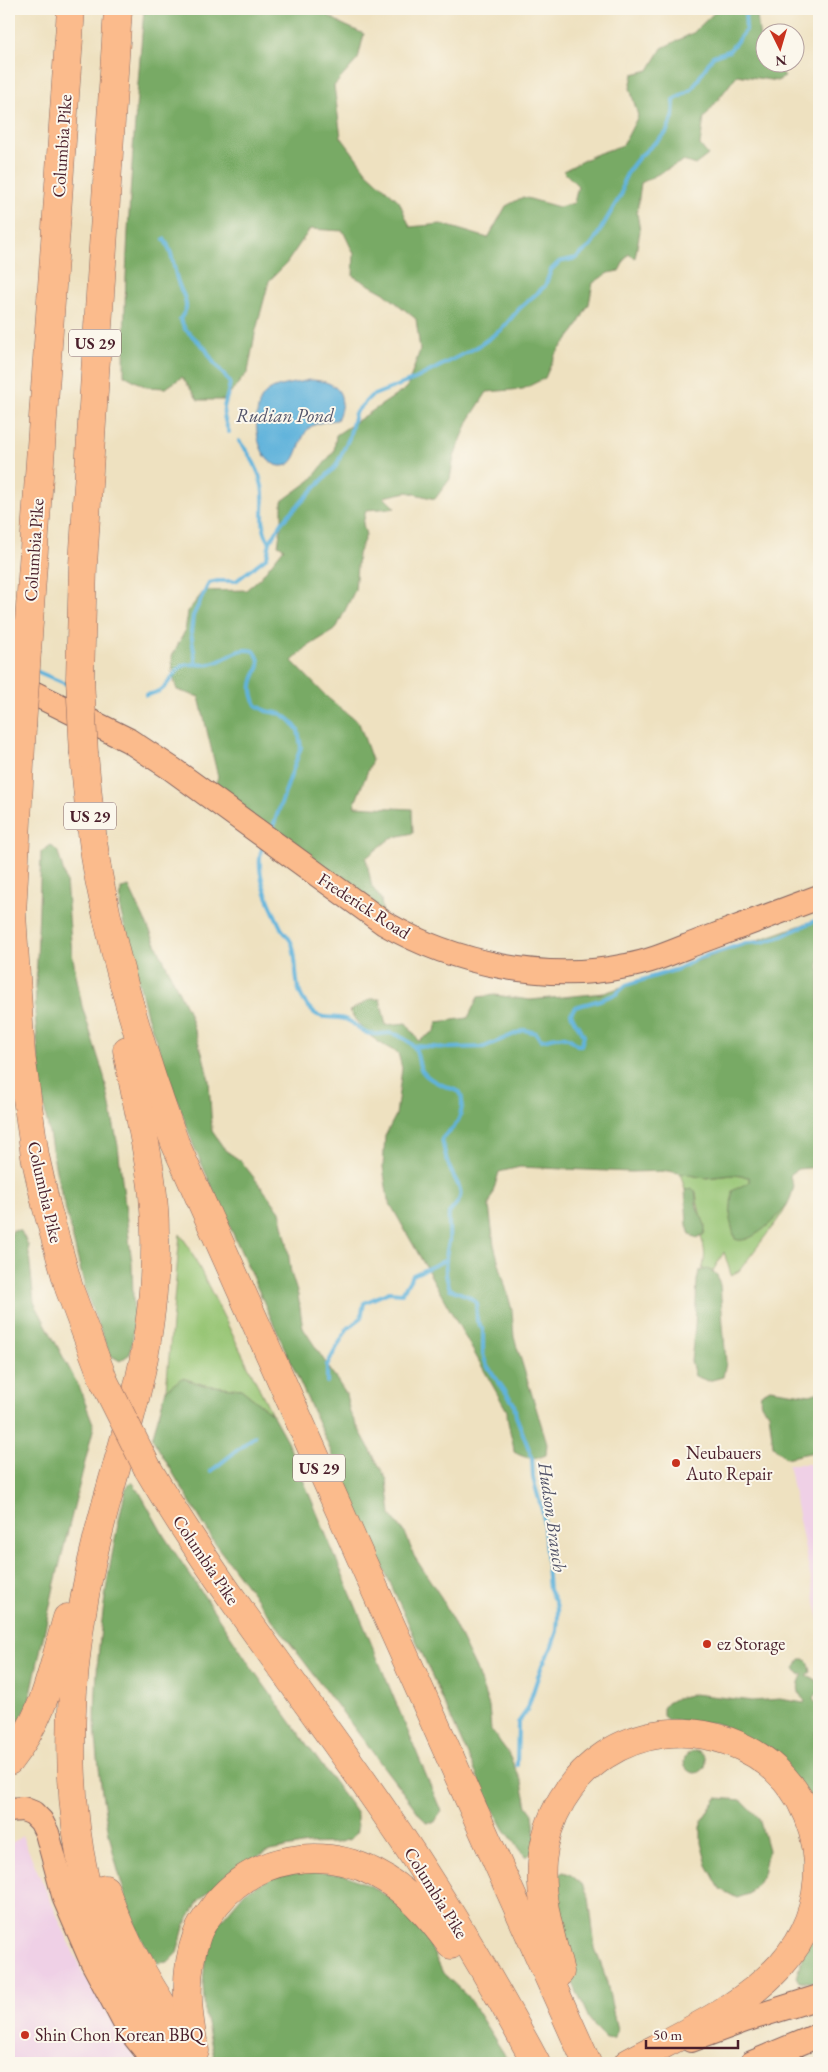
<svg xmlns="http://www.w3.org/2000/svg" width="828" height="2072" viewBox="0 0 828 2072" font-family="'EB Garamond',serif">
	<style>
		.built { fill: #efd0e6 }
		.green { fill: #96c573; stroke: #70724f }
		.forest { fill: #78aa65; stroke: #616448 }
		.water { fill: #60b3db; stroke: #556983 }
		.lines { fill: none; stroke-linecap: round; stroke-linejoin: round }
		.stream { stroke: #60b3db; stroke-width: 4 }
		.major-casing { stroke: #83635f; stroke-width: 26 }
		.highway-casing { stroke: #83635f; stroke-width: 29 }
		.major { stroke: #fbbb8c; stroke-width: 24 }
		.highway { stroke: #fbbb8c; stroke-width: 28 }
		.highway-bridge-casing { stroke: #83635f; stroke-width: 29; stroke-linecap: butt }
		.highway-bridge { stroke: #fbbb8c; stroke-width: 28 }
		.poi-dot { fill: #c8321e; stroke: #fbf7ec; stroke-width: 2 }
		.labels { text-anchor: middle; stroke-width: 4; stroke-linejoin: round; paint-order: stroke }
		.shield { fill: #fbf7ec; stroke: #7f6065; stroke-width: 1 }
		.shield-label { font-size: 16px; font-weight: bold; fill: #4a1f2b }
		.street-label { font-size: 18px; fill: #4a1f2b; stroke: #fbf7ec }
		.poi-label { font-size: 18px; fill: #4a1f2b; stroke: #fbf7ec; text-anchor: start }
		.water-label { font-size: 19px; font-style: italic; fill: #525369; stroke: #fbf7ec }
	</style>
	<rect width="100%" height="100%" fill="#fbf7ec"/>
	<filter id="ink" filterUnits="userSpaceOnUse"><feTurbulence type="fractalNoise" baseFrequency=".02" numOctaves="2"/><feDisplacementMap in="SourceGraphic" scale="10" xChannelSelector="R" yChannelSelector="G"/><feConvolveMatrix kernelMatrix="1 2 1 2 8 2 1 2 1" color-interpolation-filters="sRGB"/></filter>
	<filter id="wash" filterUnits="userSpaceOnUse"><feTurbulence type="fractalNoise" baseFrequency=".0096" numOctaves="4" result="noise"/><feDisplacementMap in="SourceGraphic" scale="20" xChannelSelector="R" yChannelSelector="G"/><feGaussianBlur stdDeviation="1.12" result="paint"/><feColorMatrix in="noise" values="0 0 0 0 0 0 0 0 0 0 0 0 0 0 0 0 0 1.4 0 .05"/><feComposite in="paint" operator="in"/></filter>
	<g filter="url(#wash)">
		<rect width="100%" height="100%" fill="#eee1c0"/>
		<g class="built">
			<path d="M788,1464H819V1621Z"/>
			<path d="M22,1836L83,1974L139,2063H9V1845Z"/>
		</g>
		<g class="green">
			<path d="M680,1173L705,1178L733,1175L749,1177V1182L761,1231L788,1203L783,1213L739,1271L731,1275L724,1252L713,1271L702,1270C706,1257 705,1249 701,1237L704,1234C703,1219 697,1207 696,1192L689,1189L685,1190Z"/>
			<path d="M180,1234L189,1247L272,1414L241,1389L204,1385L183,1378L166,1390Z"/>
		</g>
		<g class="forest">
			<path d="M144,9H318L342,24L364,34L358,59L334,86L341,137L367,172L399,201L410,227L441,224L488,238L506,206L523,197L559,207L574,203L578,186L563,171L594,155L623,145L638,116L630,88L633,74L649,70L662,48L693,33L718,9H761L757,16L761,48L765,53L766,62L774,63L785,77L777,81L737,75L704,118L700,145L708,155L695,165L683,161L641,183L637,213L640,231L635,258L628,254L619,271L608,273L593,283L589,304L575,330L555,355L545,378L523,389L487,392L469,420L454,457L450,479L435,499L407,492L384,497L395,508L366,510L363,524L366,535L358,554L355,590L336,629L307,647L292,661L328,698L359,723L372,760L354,806L412,809L413,833L391,838L366,858L372,887L381,899L384,923L210,797L218,777L199,697L177,690L173,676L172,656L185,631L188,611L204,591L246,590L260,578L284,548L278,545L282,522V501L311,480L334,451L336,435L407,388L420,350L416,319L384,293L353,276L354,254L343,231L310,229L286,264L269,281L255,334L248,372L224,400H198L182,377L166,388L146,387L124,375C124,252 134,131 144,9Z"/>
			<path d="M51,845L58,852L66,881L72,953L82,1006L104,1076L118,1146L132,1263L134,1328L130,1354L120,1361L110,1355L87,1296L56,1171L41,1090L35,1013L41,852Z"/>
			<path d="M129,887L188,1011L203,1056L209,1080L212,1131L225,1150L241,1161L280,1211L287,1243L291,1273L298,1295L303,1328L346,1394L350,1413L387,1480L391,1515L406,1535L414,1556L441,1597L476,1669L489,1706L491,1730L507,1751L522,1782L527,1806L533,1814L536,1842L532,1853L526,1857L505,1830L487,1798L194,1147L147,1015L120,909L121,889Z"/>
			<path d="M819,919V1167L798,1169L791,1173L790,1177L794,1187C792,1192 791,1198 788,1203C781,1215 749,1247 735,1239L730,1220L732,1191L749,1182V1177L733,1175L705,1178L668,1171L630,1172L520,1167L499,1172L489,1206L494,1245L512,1310L514,1337L547,1443L546,1455C534,1460 526,1459 514,1452C513,1438 507,1426 507,1411L388,1200L383,1167L385,1136L396,1115L402,1068L398,1053C378,1043 361,1032 350,1011L371,999H380L386,1025L406,1023L419,1041L435,1031L437,1022L468,1018L478,997L495,995L530,1000L604,993Z"/>
			<path d="M692,1188C698,1193 695,1200 697,1207C700,1217 708,1223 704,1234L697,1238L690,1235L687,1225L685,1190Z"/>
			<path d="M13,1230L21,1231L28,1245L34,1302L79,1387L94,1426L54,1587L29,1703L9,1741V1238Z"/>
			<path d="M708,1269L717,1275L720,1285L726,1363L723,1377L708,1381L695,1376L691,1361L695,1325L697,1280L699,1271Z"/>
			<path d="M182,1378L204,1385L241,1389L272,1414L287,1441L441,1811L435,1822L426,1823L216,1545L152,1438L166,1390Z"/>
			<path d="M770,1389L810,1395L819,1392V1451L785,1458L773,1446L769,1412C761,1407 759,1404 761,1394Z"/>
			<path d="M132,1482L139,1491L164,1536L254,1671L357,1814V1831L351,1839L336,1843L307,1844L270,1851L235,1868L199,1900L184,1927L177,1953L168,1962L158,1963C138,1941 129,1909 121,1881C109,1841 102,1800 98,1758C97,1746 95,1733 95,1721C96,1641 108,1566 126,1488Z"/>
			<path d="M800,1659H805L809,1663L811,1672L807,1675L815,1679L819,1685V1691L813,1699L819,1707V1729L815,1732L817,1744L819,1749V1812L724,1726L715,1723L668,1720L663,1716V1708L667,1703L676,1698L694,1694L752,1701L780,1699L804,1703L805,1701C797,1694 796,1684 803,1675L799,1674L795,1668Z"/>
			<circle cx="695" cy="1762" r="11"/>
			<path d="M717,1798L742,1800L759,1818L768,1850L763,1874L749,1894L737,1898L720,1889L707,1865L701,1843V1821Z"/>
			<path d="M311,1871L346,1875L371,1886L392,1899L425,1935L443,1973L467,1996L510,2063H218L214,2056L205,2015L203,1985L205,1959L219,1923L245,1892L274,1876Z"/>
			<path d="M563,1872L571,1875L583,1885L589,1897L595,1948L606,1978L617,2030L614,2038L606,2039L589,2019L563,1961L554,1878Z"/>
			<path d="M819,1941V1982H799L796,1977C800,1965 803,1954 809,1942Z"/>
		</g>
		<path class="water" d="M309,380C337,380 349,394 337,420C330,421 321,422 314,425C296,432 302,468 280,466C255,463 251,413 263,396C273,384 295,384 309,380Z"/>
		<g class="lines">
			<g class="stream">
				<path d="M164,239C174,253 173,270 179,285C182,294 187,298 186,308C185,312 182,316 180,319L185,329L205,348L214,363L230,382C227,407 218,404 229,432"/>
				<path d="M239,441C250,454 259,469 262,486C266,504 258,528 270,542"/>
				<path d="M9,658L16,661"/>
				<path d="M196,664L191,632L193,616L209,583L218,581H236L267,557L270,542L282,522L336,466L349,438L355,413L371,396L415,379L477,347L501,330L519,309L545,286L551,270L559,262L576,258L591,246L622,193L623,182L629,170L639,157L666,133L673,117L674,100L692,89L713,56L729,51L746,30L745,9"/>
				<path d="M36,671L71,686"/>
				<path d="M146,695C150,694 157,693 161,690C169,685 173,672 182,666C190,662 201,666 210,664C227,661 234,646 254,651C266,667 254,669 252,685C251,692 253,698 256,705L266,711L282,714L290,720L298,730L301,747L271,832"/>
				<path d="M264,844C251,867 271,907 281,928C285,934 292,940 293,947C299,972 291,990 312,1011C320,1020 334,1016 344,1019C355,1021 358,1032 370,1034C383,1036 389,1029 403,1038C421,1048 415,1055 421,1069C427,1081 448,1087 460,1092C464,1101 462,1115 456,1124C452,1130 446,1133 442,1139C444,1150 446,1160 451,1171C461,1191 467,1194 449,1213C448,1222 450,1233 449,1242C445,1256 444,1274 450,1289L468,1296L476,1302L477,1321L483,1330V1354L486,1364L514,1404L516,1416L532,1457L533,1478L543,1514L549,1590L556,1603L558,1615L557,1631L551,1649L542,1665L527,1710L518,1723L517,1765"/>
				<path d="M415,1046L449,1048L484,1047L524,1030L536,1033L541,1040C557,1038 564,1031 577,1045H581L584,1036C580,1027 573,1022 571,1013L575,1007L600,1000L616,994L626,985L678,969L699,958L746,943L763,942L782,936L819,919"/>
				<path d="M327,1382V1365L347,1329L361,1318L364,1303L389,1292L402,1293L413,1275L446,1260"/>
				<path d="M211,1471L255,1436"/>
			</g>
		</g>
	</g>
	<g filter="url(#ink)">
		<g class="lines">
			<g class="major-casing">
				<g id="major">
					<path d="M9,681L128,740L172,769L384,923C455,964 546,983 626,966C651,962 675,951 698,942C738,927 779,912 819,897"/>
					<path d="M9,1810L23,1809L33,1813L41,1821L47,1833L65,1899L91,1959L127,2027L156,2063"/>
					<path d="M691,2040L745,2020L819,1997"/>
					<path d="M752,2063L819,2035"/>
				</g>
			</g>
			<g class="highway-casing">
				<g id="highway">
					<path d="M27,651L71,9"/>
					<path d="M80,679L83,565L118,9"/>
					<path d="M22,727L12,914L21,1055L35,1156L46,1205L69,1288L104,1381"/>
					<path d="M84,754C88,796 91,838 99,879C117,969 143,1057 175,1143L587,2063"/>
					<path d="M127,1050C135,1098 148,1146 153,1195C157,1237 155,1284 149,1326C140,1397 115,1466 98,1535C64,1671 55,1839 115,1969C130,2003 151,2033 173,2063"/>
					<path d="M148,1469C212,1578 290,1677 362,1780C426,1870 484,1966 536,2063"/>
					<path d="M9,1761C46,1714 51,1673 67,1618"/>
					<path d="M105,1889C125,1946 154,1997 190,2045"/>
					<path d="M560,1972C551,1936 539,1899 542,1862C550,1769 640,1710 728,1741C758,1752 784,1772 800,1800C811,1821 817,1840 818,1863C819,1902 807,1936 781,1965C740,2010 680,2035 628,2063"/>
					<path d="M195,2051C187,2012 183,1974 197,1935C201,1923 210,1913 217,1903C256,1856 322,1846 375,1873C407,1889 430,1917 451,1945"/>
				</g>
			</g>
			<use href="#major" class="major"/>
			<use href="#highway" class="highway"/>
			<g class="highway-bridge-casing">
				<g id="highway-bridge">
					<path d="M80,679L84,754"/>
					<path d="M22,727L27,651"/>
					<path d="M104,1381L148,1469"/>
				</g>
			</g>
			<use href="#highway-bridge" class="highway-bridge"/>
		</g>
	</g>
	<g class="poi-dot">
		<circle cx="676" cy="1463" r="5"/>
		<circle cx="707" cy="1644" r="5"/>
		<circle cx="25" cy="2035" r="5"/>
	</g>
	<g class="labels">
		<g class="shield">
			<rect x="69" y="329.5" width="52" height="27" rx="4"/>
			<rect x="64" y="802.5" width="52" height="27" rx="4"/>
			<rect x="293" y="1454.5" width="52" height="27" rx="4"/>
		</g>
		<g class="shield-label">
			<text x="95" y="349">US 29</text>
			<text x="90" y="822">US 29</text>
			<text x="319" y="1474">US 29</text>
		</g>
		<g class="street-label">
			<text transform="translate(62 146) rotate(-86)" y="6">Columbia Pike</text>
			<text transform="translate(34 550) rotate(-86)" y="6">Columbia Pike</text>
			<text transform="translate(364 906) rotate(33)" y="6">Frederick Road</text>
			<text transform="translate(45 1192) rotate(77)" y="6">Columbia Pike</text>
			<text transform="translate(206 1560) rotate(56)" y="6">Columbia Pike</text>
			<text transform="translate(436 1893) rotate(58)" y="6">Columbia Pike</text>
		</g>
		<g class="poi-label">
			<text x="686" y="1459">Neubauers<tspan x="686" dy="21">Auto Repair</tspan></text>
			<text x="717" y="1650">ez Storage</text>
			<text x="35" y="2041">Shin Chon Korean BBQ</text>
		</g>
		<g class="water-label">
			<text x="285" y="422">Rudian Pond</text>
			<text transform="translate(553 1517) rotate(82)" y="7">Hudson Branch</text>
		</g>
	</g>
	<rect width="828" height="2072" fill="none" stroke="#fbf7ec" stroke-width="30"/>
	<g transform="translate(780 48) rotate(175)"><circle r="24" fill="#fbf7ec" stroke="#b4a19f"/>
	<path d="M0-4L9 19L0 12L-9 19Z" fill="#c8321e"/>
	<text y="-8" font-size="14" font-weight="bold" text-anchor="middle" fill="#4a1f2b">N</text>
	</g>
	<path d="M646 2040v8h92v-8" fill="none" stroke="#4a1f2b" stroke-width="2.5"/>
	<text x="653" y="2040" font-size="15" fill="#4a1f2b" stroke="#fbf7ec" stroke-width="4" paint-order="stroke">50 m</text>
</svg>
